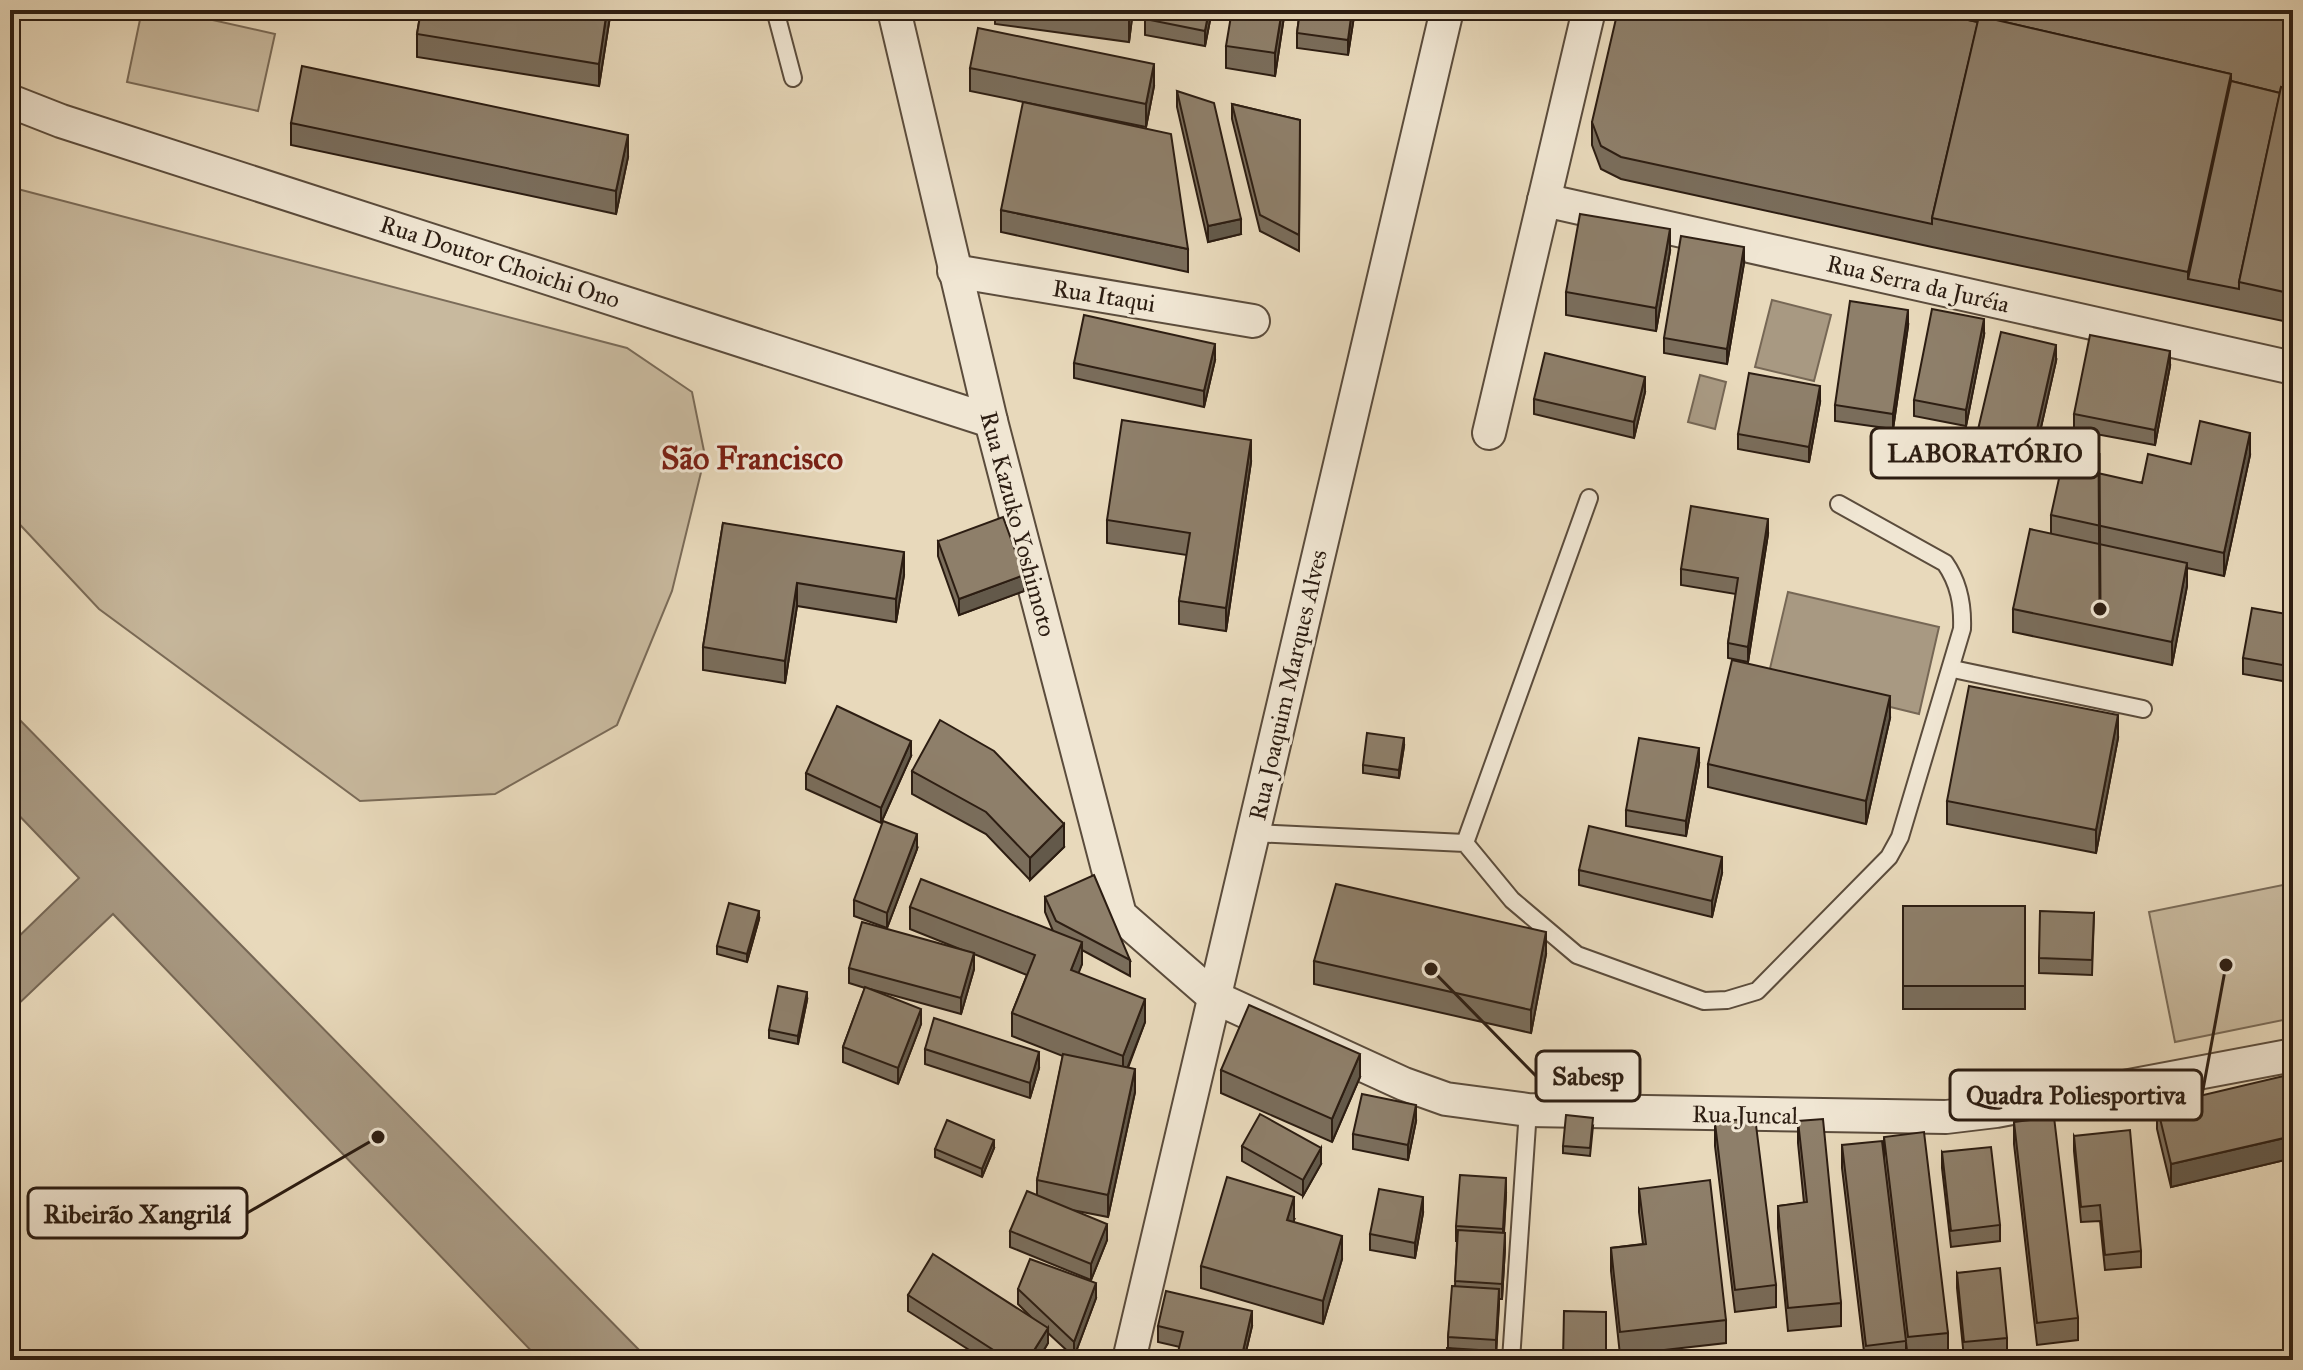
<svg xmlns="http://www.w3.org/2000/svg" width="2303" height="1370" viewBox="0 0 2303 1370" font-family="'IM FELL Great Primer',serif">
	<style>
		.green { fill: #c8b99e; stroke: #7a6b58; stroke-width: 2 }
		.water { fill: #a89982; stroke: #766755; stroke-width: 2 }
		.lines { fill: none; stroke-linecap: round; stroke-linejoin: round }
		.lane-casing { stroke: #5b4c3c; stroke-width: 20 }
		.street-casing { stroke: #5b4c3c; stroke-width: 36 }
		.lane { stroke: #f0e6d3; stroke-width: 16 }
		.street { stroke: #f0e6d3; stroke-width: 32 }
		.wall { fill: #7a6d5b; stroke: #2c1d12; stroke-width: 2 }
		.shaded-wall { fill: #63594a; stroke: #2c1d12; stroke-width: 2 }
		.building { fill: #8e7f6a; stroke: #2c1d12; stroke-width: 2 }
		.labels { text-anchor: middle; stroke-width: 6; stroke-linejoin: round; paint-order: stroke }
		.street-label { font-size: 24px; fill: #2c1d12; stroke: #f0e6d3 }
		.district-label { font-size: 32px; font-weight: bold; fill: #7a1f14; stroke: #f0e6d3 }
		.leader { fill: none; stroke: #2c1d12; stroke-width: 3 }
		.callout-dot { fill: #2c1d12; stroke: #f0e6d3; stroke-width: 3 }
		.callout { fill: #f0e6d3; stroke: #2c1d12; stroke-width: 3 }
		.callout-label { font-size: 26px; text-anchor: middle; font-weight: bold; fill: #2c1d12 }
	</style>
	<rect width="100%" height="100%" fill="#e8d9bb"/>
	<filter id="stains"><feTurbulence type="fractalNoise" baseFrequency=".0025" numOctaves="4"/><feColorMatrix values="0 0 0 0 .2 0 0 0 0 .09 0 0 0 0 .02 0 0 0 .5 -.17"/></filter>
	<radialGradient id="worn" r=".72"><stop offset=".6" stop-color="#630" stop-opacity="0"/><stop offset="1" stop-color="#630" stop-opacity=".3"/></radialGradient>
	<g class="green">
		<path d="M142,10H168L275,34L258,111L127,82Z"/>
		<path d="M10,187L627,348L692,392L705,456L672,591L617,725L495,794L360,801L99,609L10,514Z"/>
		<path d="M2293,883V1018L2175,1042L2149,912Z"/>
	</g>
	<g class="water">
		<path d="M1772,300L1831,315L1814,381L1755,367Z"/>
		<path d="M1700,375L1726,382L1715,429L1688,422Z"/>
		<path d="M1788,592L1939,627L1919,714L1768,677Z"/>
		<path d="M10,710L649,1360H540L113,914L10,1012V945L79,878L10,806Z"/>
	</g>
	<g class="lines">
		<g class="lane-casing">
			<g id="lane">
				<path d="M775,10L793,78"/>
				<path d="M1953,669L2143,709"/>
				<path d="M1253,833L1465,843L1512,900L1577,955L1704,1001L1727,1000L1757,991L1889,857L1900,837L1962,629C1963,604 1959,583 1945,563L1839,504"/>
				<path d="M1465,843L1589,498"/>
				<path d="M1511,1360L1528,1110"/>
			</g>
		</g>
		<g class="street-casing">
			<g id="street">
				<path d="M894,10L991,421L1120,915L1214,997L1404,1084L1446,1099L1528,1110L1946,1117L1996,1111L2293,1055"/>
				<path d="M10,101L61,121L991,421"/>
				<path d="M1544,200L2293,368"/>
				<path d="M954,271L1253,321"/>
				<path d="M1489,433L1589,10"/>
				<path d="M1129,1360L1447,10"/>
			</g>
		</g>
		<use href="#lane" class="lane"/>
		<use href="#street" class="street"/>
	</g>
	<g class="wall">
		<path d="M421,10H611L599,86L417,57V34Z"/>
		<path d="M995,10H1133L1129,42L995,24Z"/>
		<path d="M1147,10H1212L1205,46L1145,35V19Z"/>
		<path d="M1285,10L1275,76L1226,68V46Z"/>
		<path d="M1300,10H1355L1348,55L1297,48V33Z"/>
		<path d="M2293,10V323L1932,247L1621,179L1601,169L1592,145V122Z"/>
		<path d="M970,68L1154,86L1146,127L970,91Z"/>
		<path d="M1177,91L1241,234L1208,242L1177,107Z"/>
		<path d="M1232,104L1300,120L1299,251L1260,231L1232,119Z"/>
		<path d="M291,123L628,157L616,214L291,145Z"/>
		<path d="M1001,210L1188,249V272L1001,232Z"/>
		<path d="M1670,251L1656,331L1566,315V292Z"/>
		<path d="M1744,263L1727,364L1664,353V338Z"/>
		<path d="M1908,326L1893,429L1835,421V405Z"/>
		<path d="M1984,335L1966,426L1914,416V400Z"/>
		<path d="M1215,360L1204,407L1074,378V363Z"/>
		<path d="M2056,361L2032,467L1976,453V438Z"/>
		<path d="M2170,366L2155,445L2074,430V414Z"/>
		<path d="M1645,392L1634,438L1534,414V399Z"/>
		<path d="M1820,402L1809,462L1738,449V434Z"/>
		<path d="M2250,455L2224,576L2187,568V586L2172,665L2013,632V609L2051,533V515L2191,464Z"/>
		<path d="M1251,462L1226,631L1179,624V601L1187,555L1107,543V520Z"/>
		<path d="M723,523L904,575L896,622L797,606L785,683L703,670V647Z"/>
		<path d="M1768,534L1748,662L1728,658V643L1736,594L1681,585V569Z"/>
		<path d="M938,541L1024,591L959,615L938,556Z"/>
		<path d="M2293,615V683L2243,674V658Z"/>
		<path d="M1890,718L1866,824L1708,787V764Z"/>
		<path d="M2118,738L2096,853L1947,824V801Z"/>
		<path d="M1404,746L1399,778L1363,773V765Z"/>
		<path d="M911,756L881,823L806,789V773Z"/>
		<path d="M1699,764L1686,836L1626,826V810Z"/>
		<path d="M912,771L1064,847L1030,880L986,834L912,794Z"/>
		<path d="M917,849L887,928L854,916V900Z"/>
		<path d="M1579,870L1722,873L1712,917L1579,885Z"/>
		<path d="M1045,897L1130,960V976L1082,950V964L1078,973L1145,1022L1128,1068L1135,1092L1108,1217L1072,1210L1107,1240L1091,1280L1010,1247V1231L1037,1195V1180L1063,1056L1012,1036V1013L1027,975L974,954V969L961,1014L870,989L921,1024L898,1084L843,1062V1047L865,988L849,983V968L965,951L910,929V907L1053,931L1045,912Z"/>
		<rect x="1903" y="906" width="122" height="103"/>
		<path d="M2094,913L2092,975L2039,973V958Z"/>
		<path d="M759,919L747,962L717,954V946Z"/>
		<path d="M1546,954L1531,1033L1314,984V961Z"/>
		<path d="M807,1000L798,1044L769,1038V1030Z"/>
		<path d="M925,1049L1039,1068L1030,1098L925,1064Z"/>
		<path d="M1221,1070L1360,1077L1332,1142L1221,1093Z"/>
		<path d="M2293,1076V1158L2171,1187L2157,1129V1106Z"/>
		<path d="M1416,1121L1408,1160L1353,1149V1134Z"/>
		<path d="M1798,1121L1841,1303V1326L1788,1331L1778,1228V1206L1804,1203L1798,1143Z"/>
		<path d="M2014,1122L2078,1318V1340L2037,1345L2014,1144Z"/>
		<path d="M1715,1123L1776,1285V1307L1735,1312L1715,1146Z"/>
		<path d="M1593,1126L1590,1156L1563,1153V1146Z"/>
		<path d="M2074,1136L2141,1251V1267L2105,1270L2100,1221L2081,1222L2074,1151Z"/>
		<path d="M1884,1137L1948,1333V1355L1908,1360L1906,1342V1360H1865L1842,1168V1145L1884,1158Z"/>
		<path d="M1242,1146L1321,1164L1303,1196L1242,1161Z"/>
		<path d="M994,1148L982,1177L935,1157V1149Z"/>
		<path d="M1942,1152L2000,1225V1241L1951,1247L1942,1168Z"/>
		<path d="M1639,1189L1726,1320V1343L1620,1355L1611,1271V1248L1643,1244L1639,1212Z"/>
		<path d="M1506,1194L1504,1233L1505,1248L1502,1299H1499L1496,1355H1494V1360L1448,1348V1337L1455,1286L1457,1241H1456V1226Z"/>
		<path d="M1423,1213L1415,1258L1370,1250V1234Z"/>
		<path d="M1294,1220L1293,1222L1342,1259L1323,1324L1201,1288V1266Z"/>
		<path d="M1957,1273L2007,1338V1353L1964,1358L1957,1288Z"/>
		<path d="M1018,1289L1096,1298L1074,1357L1048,1333V1343L1038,1360H985L908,1311V1295L1031,1317L1018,1304Z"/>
		<path d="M1158,1326H1252L1244,1360H1178L1180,1347L1158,1342Z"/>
	</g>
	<g class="shaded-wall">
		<path d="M607,10H611L599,86V64Z"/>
		<path d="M1130,10H1133L1129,42V19Z"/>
		<path d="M1209,10H1212L1205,46V31Z"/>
		<path d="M1282,10H1285L1275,76V53Z"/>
		<path d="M1352,10H1355L1348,55V40Z"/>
		<path d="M1154,64V86L1146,127V104Z"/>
		<path d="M2231,74V103L2188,279V272Z"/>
		<path d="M628,135V157L616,214V191Z"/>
		<path d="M1241,219V234L1208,242V226Z"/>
		<path d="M1670,229V251L1656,331V308Z"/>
		<path d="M1744,247V263L1727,364V349Z"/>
		<path d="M1908,310V326L1893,429V414Z"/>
		<path d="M1984,319V335L1966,426V410Z"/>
		<path d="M1215,344V360L1204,407V391Z"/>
		<path d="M2056,345V361L2032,467V451Z"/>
		<path d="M2170,351V366L2155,445V430Z"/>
		<path d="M1645,377V392L1634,438V422Z"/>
		<path d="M1820,386V402L1809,462V447Z"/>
		<path d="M2250,433V455L2224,576V553Z"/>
		<path d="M1251,440V462L1226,631V608Z"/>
		<path d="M1768,519V534L1748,662V647Z"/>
		<path d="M904,552V575L896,622V599Z"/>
		<path d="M2187,563V586L2172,665V642Z"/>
		<path d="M1024,575V591L959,615V599Z"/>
		<path d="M797,583V606L785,683V661Z"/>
		<path d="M1890,696V718L1866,824V801Z"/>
		<path d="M2118,715V738L2096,853V830Z"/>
		<path d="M1404,738V746L1399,778V770Z"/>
		<path d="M911,741V756L881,823V808Z"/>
		<path d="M1699,748V764L1686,836V821Z"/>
		<path d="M1064,824V847L1030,880V858Z"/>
		<path d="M917,834V849L887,928V913Z"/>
		<path d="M1722,857V873L1712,917V901Z"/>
		<path d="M759,911V919L747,962V954Z"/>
		<path d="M1546,932V954L1531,1033V1010Z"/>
		<path d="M1082,942V964L1071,993V970Z"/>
		<path d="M974,953V969L961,1014V998Z"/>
		<path d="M807,992V1000L798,1044V1036Z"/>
		<path d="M1145,999V1022L1123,1079V1056Z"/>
		<path d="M921,1009V1024L898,1084V1068Z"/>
		<path d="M1039,1052V1068L1030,1098V1083Z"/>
		<path d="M1360,1054V1077L1332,1142V1119Z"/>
		<path d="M1135,1069V1092L1108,1217V1195Z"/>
		<path d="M1416,1105V1121L1408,1160V1145Z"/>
		<path d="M2293,1136V1158L2171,1187V1164Z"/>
		<path d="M994,1140V1148L982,1177V1169Z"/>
		<path d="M1321,1148V1164L1303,1196V1180Z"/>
		<path d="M1506,1178V1194L1503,1245V1229Z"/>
		<path d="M1294,1197V1220L1287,1243V1220Z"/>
		<path d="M1423,1197V1213L1415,1258V1243Z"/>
		<path d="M1107,1224V1240L1091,1280V1264Z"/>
		<path d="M1505,1233V1248L1502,1299V1284Z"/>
		<path d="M1342,1236V1259L1323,1324V1301Z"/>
		<path d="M1096,1283V1298L1074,1357V1342Z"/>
		<path d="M1499,1289V1305L1496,1355V1340Z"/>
		<path d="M1252,1311V1326L1244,1360H1241Z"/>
		<path d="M1048,1328V1343L1038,1360H1028Z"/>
	</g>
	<g class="building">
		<path d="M421,10H607L599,64L417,34Z"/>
		<path d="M1062,10H1130L1129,19Z"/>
		<path d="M1147,10H1209L1205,31L1145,19Z"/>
		<path d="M1232,10H1282L1275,53L1226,46Z"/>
		<path d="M1300,10H1352L1348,40L1297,33Z"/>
		<path d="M1618,10H1920L1978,22L1932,218V224L1621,157L1601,146L1592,122Z"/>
		<path d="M1920,10H2293V90L2281,87L2280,93L2231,81V74L1979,16L1978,22Z"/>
		<path d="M1979,16L2231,74L2188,272L1932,218Z"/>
		<path d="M978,28L1154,64L1146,104L970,68Z"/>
		<path d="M302,66L628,135L616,191L291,123Z"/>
		<path d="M2231,81L2280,93L2239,282V289L2188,279Z"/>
		<path d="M2281,87L2293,90V294L2239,282Z"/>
		<path d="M1177,91L1214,103L1241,219L1208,226Z"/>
		<path d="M1023,102L1171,134L1188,249L1001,210Z"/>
		<path d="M1232,104L1300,120L1299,235L1260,215Z"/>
		<path d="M1580,214L1670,229L1656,308L1566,292Z"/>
		<path d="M1681,236L1744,247L1727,349L1664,338Z"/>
		<path d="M1850,301L1908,310L1893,414L1835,405Z"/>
		<path d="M1932,309L1984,319L1966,410L1914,400Z"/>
		<path d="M1084,315L1215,344L1204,391L1074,363Z"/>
		<path d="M2001,332L2056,345L2032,451L1976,438Z"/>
		<path d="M2090,335L2170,351L2155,430L2074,414Z"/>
		<path d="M1545,353L1645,377L1634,422L1534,399Z"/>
		<path d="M1749,373L1820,386L1809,447L1738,434Z"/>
		<path d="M1122,420L1251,440L1226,608L1179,601L1190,533L1107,520Z"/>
		<path d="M2200,421L2250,433L2224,553L2051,515L2062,465L2142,483L2148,454L2191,464Z"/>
		<path d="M1691,506L1768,519L1748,647L1728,643L1738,578L1681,569Z"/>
		<path d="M1003,517L1024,575L959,599L938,541Z"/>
		<path d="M723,523L904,552L896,599L797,583L785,661L703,647Z"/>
		<path d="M2030,529L2187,563L2172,642L2013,609Z"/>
		<path d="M2252,608L2293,615V667L2243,658Z"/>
		<path d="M1732,660L1890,696L1866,801L1708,764Z"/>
		<path d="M1969,686L2118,715L2096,830L1947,801Z"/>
		<path d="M837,706L911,741L881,808L806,773Z"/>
		<path d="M940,720L994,751L1064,824L1030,858L986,812L912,771Z"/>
		<path d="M1367,733L1404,738L1399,770L1363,765Z"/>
		<path d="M1639,738L1699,748L1686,821L1626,810Z"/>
		<path d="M883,821L917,834L887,913L854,900Z"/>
		<path d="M1589,826L1722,857L1712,901L1579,870Z"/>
		<path d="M1094,875L1130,960L1056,921L1045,897Z"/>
		<path d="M921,879L1082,942L1071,970L1145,999L1123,1056L1012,1013L1035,955L910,907Z"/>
		<path d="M1336,884L1546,932L1531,1010L1314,961Z"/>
		<path d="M729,903L759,911L747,954L717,946Z"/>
		<rect x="1903" y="906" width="122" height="80"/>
		<path d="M2040,911L2094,913L2092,960L2039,958Z"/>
		<path d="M862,922L974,953L961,998L849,968Z"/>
		<path d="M778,986L807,992L798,1036L769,1030Z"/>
		<path d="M865,987L921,1009L898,1068L843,1047Z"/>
		<path d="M1249,1005L1360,1054L1332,1119L1221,1070Z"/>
		<path d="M934,1018L1039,1052L1030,1083L925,1049Z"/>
		<path d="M1063,1054L1135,1069L1108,1195L1037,1180Z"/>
		<path d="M2292,1074L2293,1136L2171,1164L2157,1106Z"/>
		<path d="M1362,1094L1416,1105L1408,1145L1353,1134Z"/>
		<path d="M1260,1114L1321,1148L1303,1180L1242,1146Z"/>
		<path d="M1566,1115L1593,1118L1590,1148L1563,1146Z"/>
		<path d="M1755,1117L1776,1285L1735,1290L1715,1123Z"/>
		<path d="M2054,1117L2078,1318L2037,1323L2014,1122Z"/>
		<path d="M1823,1119L1841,1303L1788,1308L1778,1206L1807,1202L1798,1121Z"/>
		<path d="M947,1120L994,1140L982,1169L935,1149Z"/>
		<path d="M2130,1130L2141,1251L2105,1255L2100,1205L2081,1207L2074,1136Z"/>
		<path d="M1924,1132L1948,1333L1908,1337L1884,1137Z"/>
		<path d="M1882,1141L1906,1341L1866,1346L1842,1145Z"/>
		<path d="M1991,1147L2000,1225L1951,1231L1942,1152Z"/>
		<path d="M1460,1175L1506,1178L1503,1229L1456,1226Z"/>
		<path d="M1227,1177L1294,1197L1287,1220L1342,1236L1323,1301L1201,1266Z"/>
		<path d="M1710,1180L1726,1320L1620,1332L1611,1248L1646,1244L1639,1189Z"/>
		<path d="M1379,1189L1423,1197L1415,1243L1370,1234Z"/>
		<path d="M1027,1191L1107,1224L1091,1264L1010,1231Z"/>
		<path d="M1458,1230L1505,1233L1502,1284L1455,1281Z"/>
		<path d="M933,1254L1048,1328L1028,1360H1009L908,1295Z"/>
		<path d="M1030,1259L1096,1283L1074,1342L1018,1289Z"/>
		<path d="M2000,1268L2007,1338L1964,1342L1957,1273Z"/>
		<path d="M1452,1286L1499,1289L1496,1340L1448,1337Z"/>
		<path d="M1166,1291L1252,1311L1241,1360H1213L1178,1352L1183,1332L1158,1326Z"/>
		<path d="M1564,1311L1606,1312V1360H1563Z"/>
		<path d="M1447,1348L1494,1351L1493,1360H1446Z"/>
	</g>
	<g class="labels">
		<g class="street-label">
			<text transform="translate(500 262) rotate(18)" y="8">Rua Doutor Choichi Ono</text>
			<text transform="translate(1918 284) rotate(13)" y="8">Rua Serra da Juréia</text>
			<text transform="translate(1104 296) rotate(9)" y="8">Rua Itaqui</text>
			<text transform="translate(1018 524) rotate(75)" y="8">Rua Kazuko Yoshimoto</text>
			<text transform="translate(1288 685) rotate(-77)" y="8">Rua Joaquim Marques Alves</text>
			<text transform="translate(1745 1115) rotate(1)" y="8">Rua Juncal</text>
		</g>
		<g class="district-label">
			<text x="752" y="469">São Francisco</text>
		</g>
	</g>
	<path class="leader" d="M2100 609L2099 453M1431 969L1536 1076M2226 965L2202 1095M378 1137L247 1213"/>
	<g class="callout-dot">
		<circle cx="2100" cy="609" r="8"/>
		<circle cx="1431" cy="969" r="8"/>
		<circle cx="2226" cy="965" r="8"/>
		<circle cx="378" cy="1137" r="8"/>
	</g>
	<g class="callout">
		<rect x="1871" y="428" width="228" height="50" rx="8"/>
		<rect x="1536" y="1051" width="104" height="50" rx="8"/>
		<rect x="1950" y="1070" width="252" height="50" rx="8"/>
		<rect x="28" y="1188" width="219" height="50" rx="8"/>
	</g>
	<g class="callout-label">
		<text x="1985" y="462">LABORATÓRIO</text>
		<text x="1588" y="1085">Sabesp</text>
		<text x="2076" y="1104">Quadra Poliesportiva</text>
		<text x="137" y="1223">Ribeirão Xangrilá</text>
	</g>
	<rect width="2303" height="1370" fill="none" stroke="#e8d9bb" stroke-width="40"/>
	<rect x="12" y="12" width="2279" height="1346" fill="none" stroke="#2c1d12" stroke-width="4"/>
	<rect x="20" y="20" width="2263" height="1330" fill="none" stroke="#2c1d12" stroke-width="2"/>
	<rect width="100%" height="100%" filter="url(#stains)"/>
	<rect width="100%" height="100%" fill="url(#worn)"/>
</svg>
